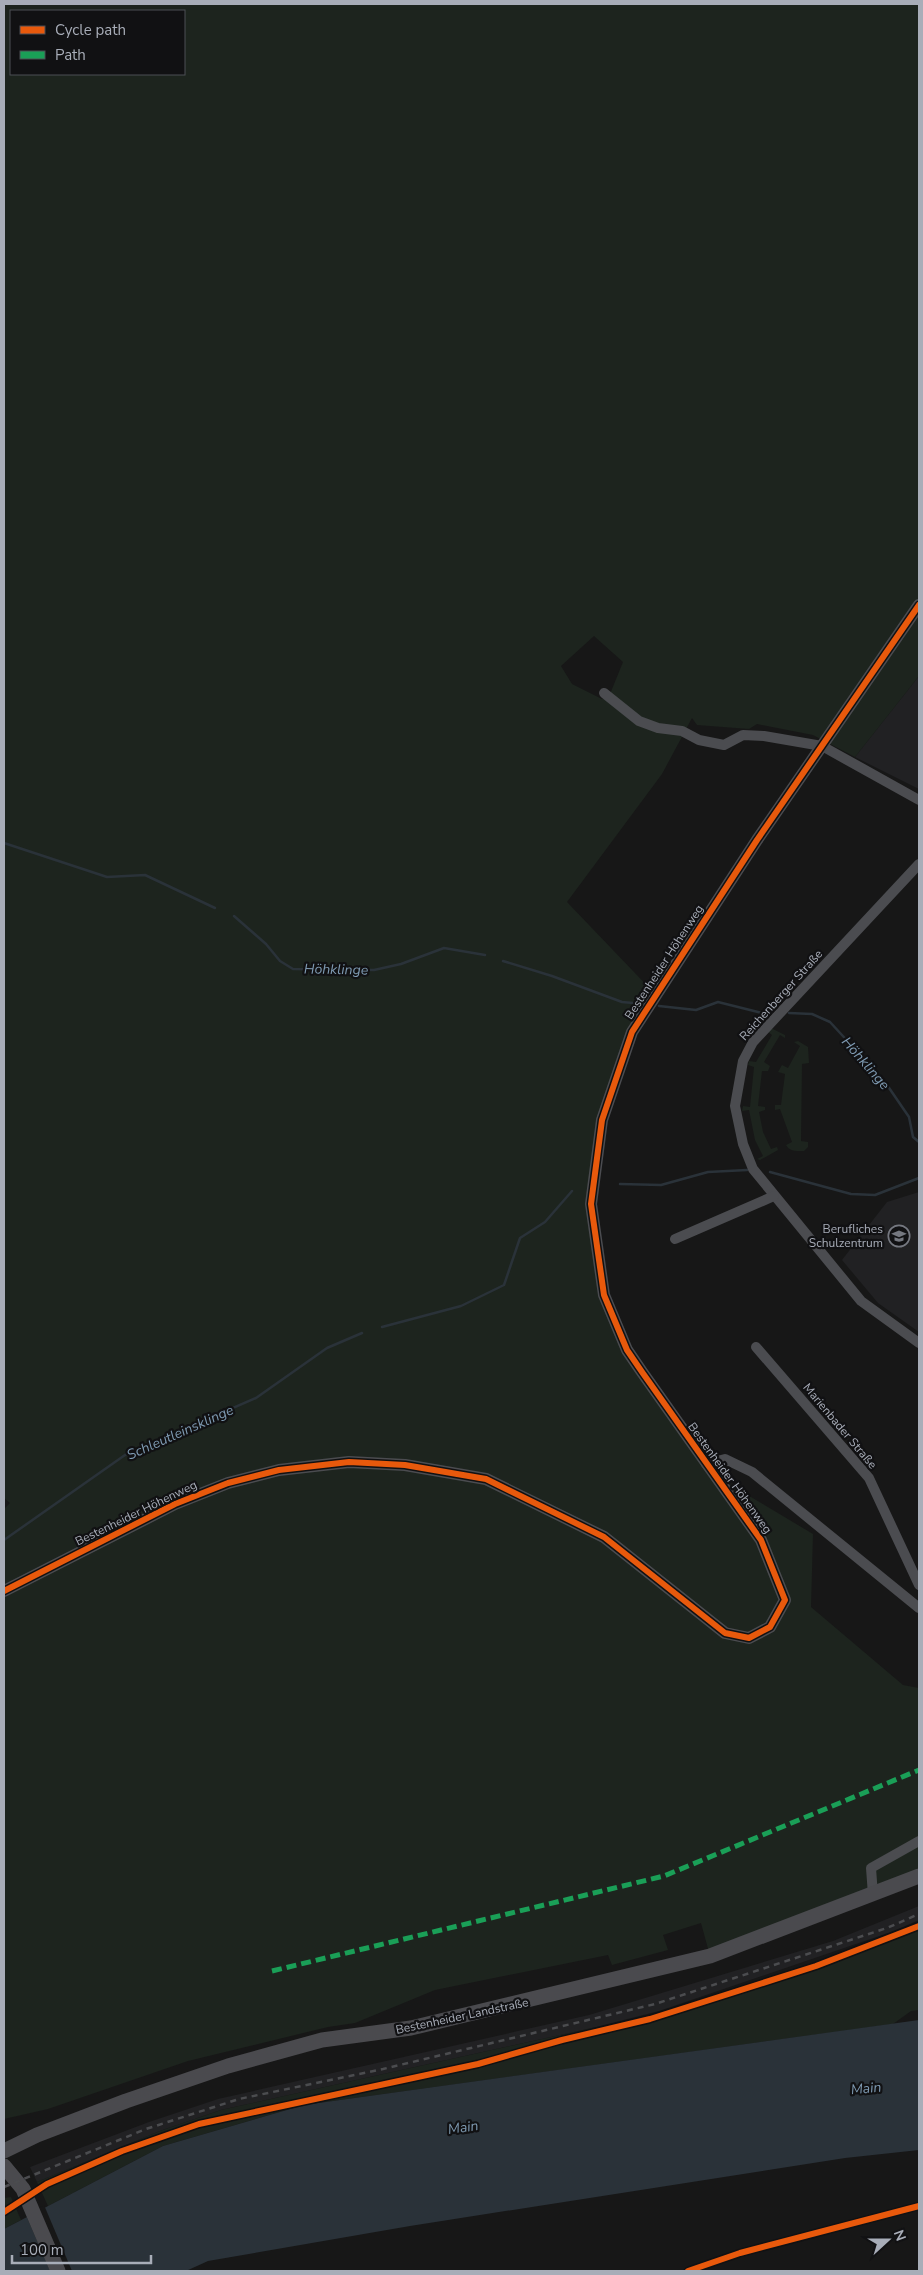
<svg xmlns="http://www.w3.org/2000/svg" width="923" height="2275" viewBox="0 0 923 2275" font-family="'Nunito Sans',sans-serif">
	<style>
		.built { fill: #212123 }
		.green { fill: #1d241e; fill-rule: evenodd }
		.water { fill: #2a3239 }
		.pier { fill: #171717 }
		.lines { fill: none; stroke-linecap: round; stroke-linejoin: round }
		.stream { stroke: #2a3239; stroke-width: 2.5 }
		.minor { stroke: #4b4c50; stroke-width: 10 }
		.tertiary { stroke: #4b4c50; stroke-width: 12 }
		.secondary { stroke: #4a4a4e; stroke-width: 15 }
		.rail { stroke: #4b4c4f; stroke-width: 2.5; stroke-dasharray: 6 5; stroke-linecap: butt }
		.quiet { stroke: #1a9f57; stroke-width: 5; stroke-dasharray: 10 5; stroke-linecap: butt }
		.cycleway-casing { stroke: #111113; stroke-width: 9 }
		.cycleway { stroke: #e8590c; stroke-width: 6 }
		.labels { text-anchor: middle; stroke-width: 4.5; stroke-linejoin: round; paint-order: stroke }
		.street-label { font-size: 12px; fill: #a8adb8; stroke: #111113 }
		.poi-label { font-size: 12px; fill: #a8adb8; stroke: #111113; text-anchor: end }
		.water-label { font-size: 14px; font-style: italic; fill: #7f9bb3; stroke: #111113 }
	</style>
	<rect width="100%" height="100%" fill="#171717"/>
	<g class="built">
		<path d="M919,676V789L855,757Z"/>
		<path d="M919,1192V1332L878,1303L842,1260L887,1202Z"/>
		<path d="M919,1906V1920L891,1932L659,2011L592,2028L221,2110L160,2131L37,2182L30,2167L149,2122L218,2099L589,2015L833,1941Z"/>
	</g>
	<g class="green">
		<path d="M4,4H919V676L855,757L813,735L757,724L749,729L697,725L692,718L662,774L567,902L656,995L632,1032L602,1120L591,1204L604,1295L627,1350L714,1475L813,1534L811,1607L903,1685L919,1688V1876L710,1956L701,1923L663,1935L668,1950L612,1965L608,1955L435,1990L355,2023L328,2027L188,2061L48,2109L4,2119V1509L10,1503L4,1498ZM11,11H184V74H11ZM594,636L623,662L610,694L602,699L572,684L561,666Z"/>
		<path d="M771,1028L785,1035V1038L780,1035L764,1062L770,1066L768,1071H762L758,1106L765,1107V1110L759,1112L763,1132L771,1149L777,1147L778,1150L760,1160L757,1159L763,1156L755,1140L749,1110L742,1111L743,1106L750,1107L754,1067L748,1065L749,1061L756,1062L772,1035L767,1031Z"/>
		<path d="M798,1041L808,1047L809,1063L802,1064L801,1141L808,1142V1147L804,1151C796,1151 790,1152 786,1145L792,1142L780,1109L775,1110V1105H781L785,1074L778,1072L782,1065L788,1068L800,1046L794,1042Z"/>
		<path d="M919,1928V2010L911,2011L893,2024L304,2105L163,2146L48,2206L37,2182L160,2131L221,2110L592,2028L591,2036L815,1968Z"/>
		<path d="M11,2197L21,2220L4,2229V2198Z"/>
	</g>
	<path class="water" d="M919,2020V2150L845,2158L410,2226L208,2261L186,2271H4V2229L163,2146L304,2105Z"/>
	<path class="pier" d="M44,2205L72,2271H50L26,2215Z"/>
	<g class="lines">
		<g class="stream">
			<path d="M4,843L107,877L145,875L215,908"/>
			<path d="M234,916L266,944L280,961L293,969L374,970L401,964L444,948L485,955"/>
			<path d="M503,961L552,976L622,1002L633,1003"/>
			<path d="M659,1006L696,1010L718,1002L762,1013"/>
			<path d="M789,1013L812,1014L830,1022L885,1082L909,1117L913,1137L919,1142"/>
			<path d="M770,1172L851,1194L875,1195L919,1178"/>
			<path d="M620,1184L661,1185L708,1172L747,1170"/>
			<path d="M382,1327L461,1306L504,1285L520,1238L545,1222L572,1191"/>
			<path d="M4,1540L125,1455L256,1398L327,1348L362,1333"/>
		</g>
		<g class="minor">
			<path d="M604,693L639,721L658,728L682,731L699,740L724,745L743,735L764,736L822,746L919,800"/>
			<path d="M919,864L753,1042L743,1061L735,1106L743,1144L753,1169L861,1301L919,1343"/>
			<path d="M675,1239L774,1196"/>
			<path d="M756,1347L869,1478L919,1585"/>
			<path d="M706,1464L725,1459L752,1472L919,1608"/>
			<path d="M873,1895L871,1868L919,1841"/>
		</g>
		<path class="tertiary" d="M4,1591L175,1504L228,1483L279,1470L349,1462L405,1465L486,1479L604,1537L725,1633L749,1638L770,1627L785,1600L761,1540L642,1372L627,1350L604,1295L591,1204L602,1120L632,1032L757,840L919,605"/>
		<g class="secondary">
			<path d="M4,2151L37,2135L126,2101L228,2066L322,2040L411,2028L710,1956L919,1876"/>
			<path d="M4,2166L23,2189L58,2271"/>
		</g>
		<path class="rail" d="M4,2187L146,2129L239,2099L383,2069L655,2004L887,1928L919,1914"/>
		<path class="quiet" d="M272,1971L664,1876L919,1770"/>
		<g class="cycleway-casing">
			<g id="cycleway">
				<path d="M4,1591L175,1504L228,1483L279,1470L349,1462L405,1465L486,1479L604,1537L725,1633L749,1638L770,1627L785,1600L761,1540L642,1372L627,1350L604,1295L591,1204L602,1120L632,1032L757,840L919,605"/>
				<path d="M4,2212L47,2184L122,2151L199,2124L478,2064L562,2040L650,2019L816,1966L919,1926"/>
				<path d="M688,2271L740,2253L919,2206"/>
			</g>
		</g>
		<use href="#cycleway" class="cycleway"/>
	</g>
	<defs>
		<g id="school-ring" transform="scale(1.125)"><circle r="9.5" fill="#111113" stroke="#757880" stroke-width="1.5"/><path d="M0-5L7-2L0 1L-7-2ZM-4 1L0 2.5L4 1V4Q0 6-4 4Z" fill="#757880"/></g>
	</defs>
	<g fill-rule="evenodd">
		<use href="#school-ring" x="899" y="1236"/>
	</g>
	<g class="labels">
		<g class="street-label">
			<text transform="translate(664 962) rotate(-57)" y="4">Bestenheider Höhenweg</text>
			<text transform="translate(781 995) rotate(-48)" y="4">Reichenberger Straße</text>
			<text transform="translate(840 1426) rotate(50)" y="4">Marienbader Straße</text>
			<text transform="translate(730 1478) rotate(54)" y="4">Bestenheider Höhenweg</text>
			<text transform="translate(136 1513) rotate(-26)" y="4">Bestenheider Höhenweg</text>
			<text transform="translate(462 2016) rotate(-12)" y="4">Bestenheider Landstraße</text>
		</g>
		<g class="poi-label">
			<text x="883" y="1233">Berufliches<tspan x="883" dy="14">Schulzentrum</tspan></text>
		</g>
		<g class="water-label">
			<text transform="translate(336 969) rotate(1)" y="5">Höhklinge</text>
			<text transform="translate(866 1063) rotate(49)" y="5">Höhklinge</text>
			<text transform="translate(180 1432) rotate(-24)" y="5">Schleutleinsklinge</text>
			<text transform="translate(866 2088) rotate(-5)" y="5">Main</text>
			<text transform="translate(463 2127) rotate(-8)" y="5">Main</text>
		</g>
	</g>
	<rect width="923" height="2275" fill="none" stroke="#a8adb8" stroke-width="10"/>
	<rect x="10" y="10" width="175" height="65" fill="#111113" stroke="#4d4f55"/>
	<rect x="20" y="26" width="25" height="8" fill="#e8590c" stroke="#4d4f55"/>
	<text x="55" y="35" font-size="15" fill="#a8adb8">Cycle path</text>
	<rect x="20" y="51" width="25" height="8" fill="#1a9f57" stroke="#4d4f55"/>
	<text x="55" y="60" font-size="15" fill="#a8adb8">Path</text>
	<g transform="translate(888 2240) rotate(69)" stroke="#111113" stroke-width="4" paint-order="stroke">
	<path d="M0-4L9 19L0 12L-9 19Z" fill="#a8adb8"/>
	<text y="-8" font-size="14" font-weight="bold" text-anchor="middle" fill="#a8adb8">N</text>
	</g>
	<path d="M12 2255v8h139v-8" fill="none" stroke="#a8adb8" stroke-width="2.5"/>
	<text x="20" y="2255" font-size="15" fill="#a8adb8" stroke="#111113" stroke-width="4" paint-order="stroke">100 m</text>
</svg>
